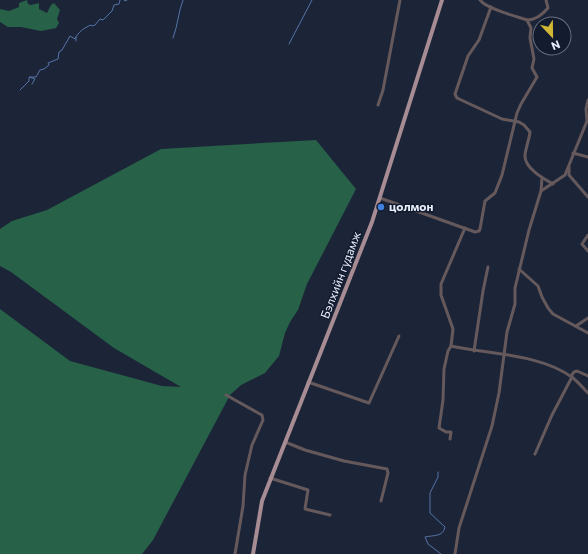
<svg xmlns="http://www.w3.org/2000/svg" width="588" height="554" viewBox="0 0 588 554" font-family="Commissioner,sans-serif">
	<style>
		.forest { fill: #266148 }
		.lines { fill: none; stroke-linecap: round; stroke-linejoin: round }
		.stream { stroke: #5673a8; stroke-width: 1 }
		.minor { stroke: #66595c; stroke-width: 3 }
		.major { stroke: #a78d93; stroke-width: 4 }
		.shop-dot { fill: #3f7fe0; stroke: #131b2e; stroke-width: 1.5 }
		.labels { text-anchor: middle; stroke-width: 3; stroke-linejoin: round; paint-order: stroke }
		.poi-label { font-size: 12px; font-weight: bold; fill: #e9effd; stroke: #131b2e; text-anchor: start }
		.street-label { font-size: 12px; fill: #e9effd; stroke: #131b2e }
	</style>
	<rect width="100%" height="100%" fill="#1c2538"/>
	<g class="forest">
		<path d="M27,0L28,4L31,5L39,3V9L47,13L51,5L54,3L60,10L57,19L59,23L56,28L41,31L21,27H8L0,22V9L9,11L19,7V3Z"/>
		<path d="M316,140L356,189L307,284L298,310L290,322L285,333L279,356L265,373L241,385L230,395L153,540L142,554H0V309L70,361L162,386L181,387L114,348L11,272L0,266V229L12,221L47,210L161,149Z"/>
	</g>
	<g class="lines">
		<g class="stream">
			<path d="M124,0L125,1L127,0"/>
			<path d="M173,38C178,25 178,13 183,0"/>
			<path d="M76,41V37"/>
			<path d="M289,44L312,0"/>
			<path d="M32,84L35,79L29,77H36L40,70L44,69L49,65L48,63L58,59L59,52L62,50L70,36L75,39C78,32 84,28 91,25L92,26L95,25L100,19L103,20L112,11L114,5L119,4L120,0"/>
			<path d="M20,90L29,81V78"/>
			<path d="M438,472V477L430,493V513L445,527C443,537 434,535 425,537L428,544L441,554"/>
		</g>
		<g class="minor">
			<path d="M480,0C487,9 515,16 527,20C535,20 543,14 548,8L546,0"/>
			<path d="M491,7L479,40L468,56L455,94L457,98L502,119L519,122L524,125L530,132C529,140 526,147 525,155C524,168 544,179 553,184"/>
			<path d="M378,105L383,90L400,0"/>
			<path d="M573,153L588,157"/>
			<path d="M569,167V175L588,197"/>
			<path d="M541,191L542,178"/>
			<path d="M380,198L475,232L479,231L480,229L485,201L495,193L502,175L517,113L521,104L537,77L532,68L534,59L530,38L531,28L527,20"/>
			<path d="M588,235L582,244L588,251"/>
			<path d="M519,269L538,286L542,297L548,308L553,314L588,333"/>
			<path d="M576,326L588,318"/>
			<path d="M451,346C488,354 542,354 573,378C578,382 583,388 588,393"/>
			<path d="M474,351L483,291L488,267"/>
			<path d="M571,376L574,372L577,371L588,376"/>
			<path d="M308,382L369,403L399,336"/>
			<path d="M226,395L260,414L262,415L263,420L252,445L245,475L243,506L235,554"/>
			<path d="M450,439L451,432H446L439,428L443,400L444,369L448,351L451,346L453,329L441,295V284L465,228"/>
			<path d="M285,442L305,450L344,461L387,469L388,473L381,501"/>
			<path d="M535,454L552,415L572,377"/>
			<path d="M270,478L308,490L305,509L330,515"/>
			<path d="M455,554L459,528L492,426L499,393L507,332L515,304V288L529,230L541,191L565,175L587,121L586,109L588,100"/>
		</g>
		<path class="major" d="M253,554L262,501L372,222L442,0"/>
	</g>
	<circle class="shop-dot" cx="381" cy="207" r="4"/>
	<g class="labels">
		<g class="poi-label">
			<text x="389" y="211">цолмон</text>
		</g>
		<g class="street-label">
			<text transform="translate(341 275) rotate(-69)" y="4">Бэлхийн гудамж</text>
		</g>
	</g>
	<g transform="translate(552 36) rotate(158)"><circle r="19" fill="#131b2e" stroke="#697081"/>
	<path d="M0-3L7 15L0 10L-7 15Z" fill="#d0b736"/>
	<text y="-6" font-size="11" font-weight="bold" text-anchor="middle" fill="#e9effd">N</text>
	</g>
</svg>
